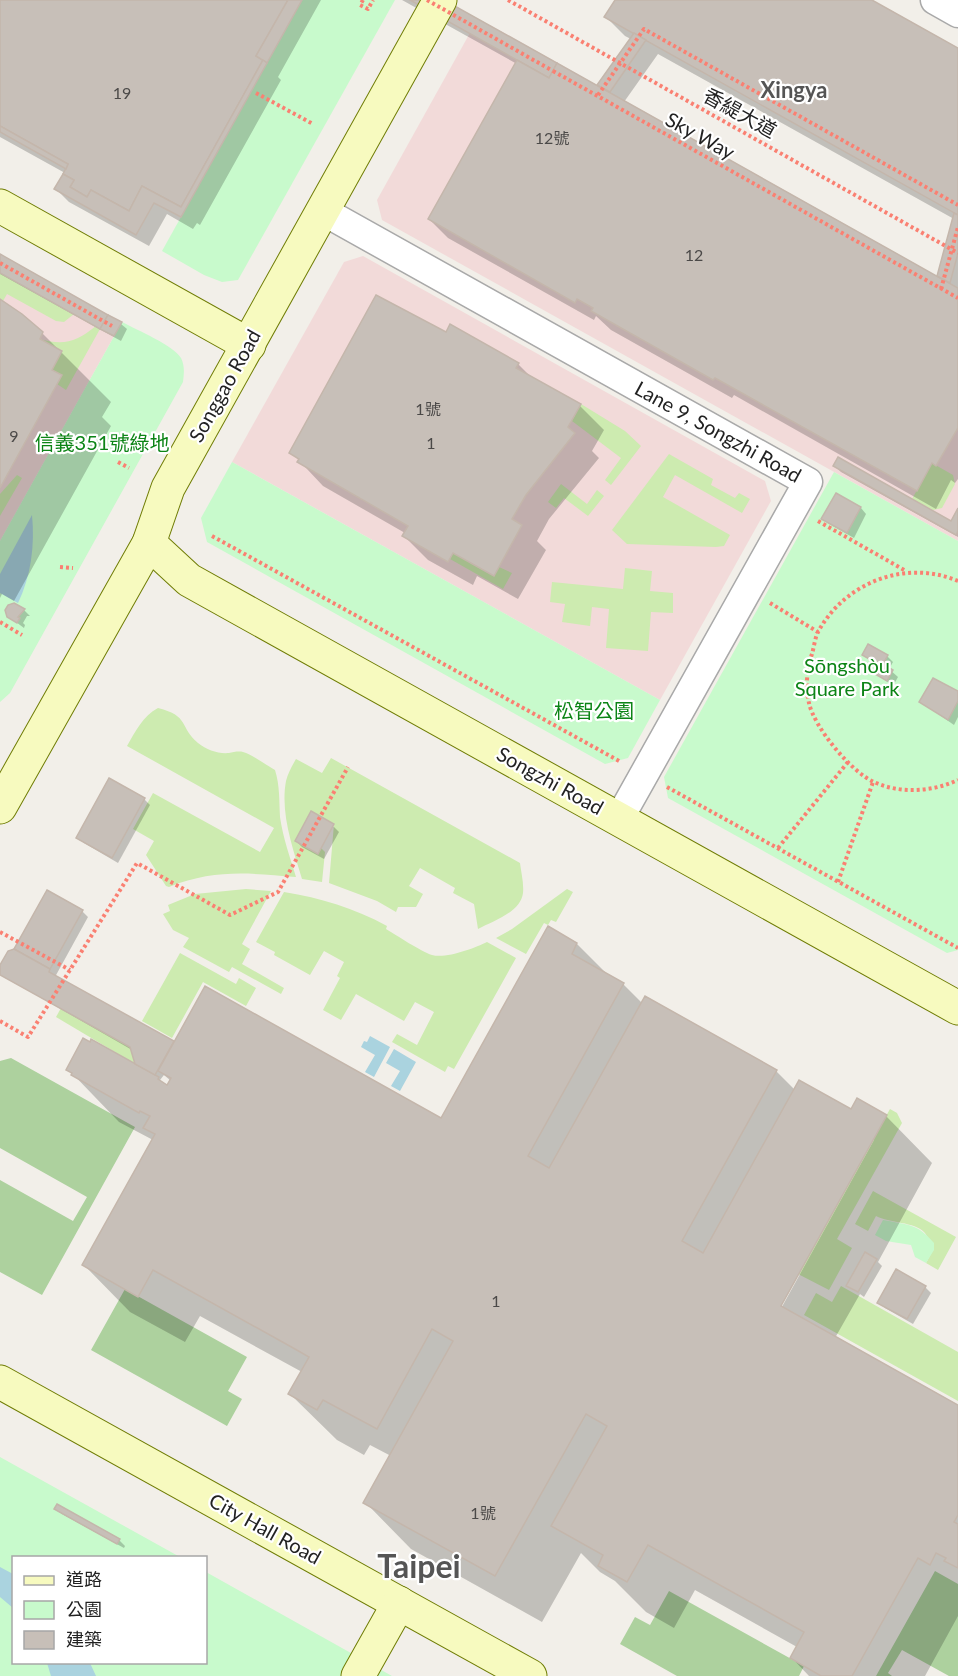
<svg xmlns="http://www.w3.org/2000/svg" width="958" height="1676" viewBox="0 0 958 1676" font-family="Lato,'Noto Sans TC',sans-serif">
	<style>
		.commercial { fill: #f2dad9 }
		.grass { fill: #cdebb0 }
		.forest { fill: #add19e }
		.park { fill: #c8facc }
		.water { fill: #aad3df }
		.shadow { fill: #0003; fill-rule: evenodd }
		.building { fill: #c7bfb8; stroke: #c4b6ab; stroke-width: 1.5 }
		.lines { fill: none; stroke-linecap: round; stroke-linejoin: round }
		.street-casing { stroke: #a9a9a9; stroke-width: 31 }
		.secondary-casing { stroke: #707d05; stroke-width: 35 }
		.path { stroke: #fa8072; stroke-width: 4; stroke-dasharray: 3 3; stroke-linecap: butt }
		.street { stroke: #fff; stroke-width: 28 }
		.secondary { stroke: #f7fabf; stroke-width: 33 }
		.path-bridge { stroke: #fa8072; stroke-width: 4; stroke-dasharray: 3 3; stroke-linecap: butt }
		.labels { text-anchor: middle; stroke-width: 4.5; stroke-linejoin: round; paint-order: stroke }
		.number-label { font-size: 16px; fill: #4b4948 }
		.street-label { font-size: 20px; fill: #222; stroke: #fff }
		.park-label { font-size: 20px; fill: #0c8416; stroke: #fff }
		.quarter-label { font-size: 22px; font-weight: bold; fill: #555; stroke: #fff }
		.town-label { font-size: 32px; font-weight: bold; fill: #555; stroke: #fff }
	</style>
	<rect width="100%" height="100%" fill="#f2efe9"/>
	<g class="commercial">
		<path d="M490,25L958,288V541L382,220L377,200L471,31Z"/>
		<path d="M0,254L122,322L0,541Z"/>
		<path d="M363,256L765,481L771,501L660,700L232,462L344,262Z"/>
	</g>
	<g class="grass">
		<path d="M0,273L74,314L64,322L56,321L7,294L3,301L0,299Z"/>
		<path d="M96,326L100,329L66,390L57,384L62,375L52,370L62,351L40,339C64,346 76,342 96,326Z"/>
		<path d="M581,404L625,431L641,446L611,485L605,480L621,458L572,421Z"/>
		<path d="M669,454L713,479L711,485L735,498L739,493L750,499L742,513L675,475L663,497L730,535L724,546L716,547L627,544L612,530Z"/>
		<path d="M932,463L953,475L955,484L942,508L933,510L912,499Z"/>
		<path d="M17,475L22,478L0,516V494Z"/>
		<path d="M561,484L587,504L597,490L604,496L588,516L564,498L556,508L548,502Z"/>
		<path d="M453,553L493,576L499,567L512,573L503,589L450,559Z"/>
		<path d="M625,568L652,571L650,591L673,593V613L651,612L648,651L606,648L609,609L592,607L590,626L562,622L565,604L550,602L552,582L623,589Z"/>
		<path d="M158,708C190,716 179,727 198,743C207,750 218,754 229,753C233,752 239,751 243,752C253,755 266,765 275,770C280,786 279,801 280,817C283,838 290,857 296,877C249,873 214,869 169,887L166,886L146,855L154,841L133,829L153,793L260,852L274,828L127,746C135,732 143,716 158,708Z"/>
		<path d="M331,758L520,863C521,872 524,883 523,893C521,912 493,921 478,929L474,904L453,893L455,888L420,868L409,886L423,894L416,907H398L396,912L377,901L329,883L334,824L311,811L295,841L318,854L321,848L325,852L322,882L302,879C293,849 280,813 286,781C288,773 292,766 296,759L322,773Z"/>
		<path d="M246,889L271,891L242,944L250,949L242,964L284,988L281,994L232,967L229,972L183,947L189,938L173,930L163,914L170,911L168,905L195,894Z"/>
		<path d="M567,889L573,892L556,922L551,920L548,925L544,923L526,954L496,938L512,929Z"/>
		<path d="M284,892C321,898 354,908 387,926L386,929C398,936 420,951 432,955C446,959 475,948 487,942L516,958L454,1069L448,1066L445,1072L392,1042L397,1034L417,1045L434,1012L415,1002L404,1021L356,994L341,1020L323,1010L340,978L337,976L344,962L324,951L310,975L274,955L275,952L256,942Z"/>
		<path d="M180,953L236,984L239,978L256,988L246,1006L203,982L172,1038L142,1021Z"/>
		<path d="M61,1008L130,1047L135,1064L56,1017Z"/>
		<path d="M890,1109L897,1113L902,1123L837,1239L852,1248L829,1290L798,1274Z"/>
		<path d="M873,1191L956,1237L938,1270L926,1263L933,1250C931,1244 928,1236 924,1232C915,1222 889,1223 876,1216L868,1231L855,1224Z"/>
		<path d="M841,1286L958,1352V1401L804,1315L816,1293L832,1302Z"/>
	</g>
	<g class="forest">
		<path d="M11,1058L135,1127L42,1295L0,1272V1180L73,1221L87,1197L0,1148V1061Z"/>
		<path d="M125,1289L247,1357L228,1391L242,1399L227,1426L91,1350Z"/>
		<path d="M935,1571L958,1584V1676H949L902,1650L888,1673L892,1676H876Z"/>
		<path d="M669,1591L804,1666L799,1676H677L620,1644L635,1617L650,1625Z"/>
	</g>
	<g class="park">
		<path d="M302,0H395L238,280L222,282L204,275L162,251Z"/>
		<path d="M122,322C137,330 173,345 181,358C185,366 184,374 183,382L10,693L0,702V541Z"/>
		<path d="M232,462L660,700L628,758L605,764L207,542L201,518Z"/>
		<path d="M834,472L958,541V950L947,953L668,798L664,777Z"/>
		<path d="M883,1220C908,1225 917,1223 934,1243V1250L926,1263L915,1257L911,1245L886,1241L875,1235Z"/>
		<path d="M0,1457L180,1557L14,1558V1662H206V1572L392,1676H0Z"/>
	</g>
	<g class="water">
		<path d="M32,515C35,545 31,576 18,603L0,593V574Z"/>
		<path d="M370,1036L390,1047L374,1077L365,1072L375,1055L361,1047L364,1041L367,1042Z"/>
		<path d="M394,1049L416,1062L400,1091L391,1086L400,1071L386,1063Z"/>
		<path d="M0,1567L13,1574V1608L0,1597Z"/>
		<path d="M47,1663H90L96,1676H51Z"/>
	</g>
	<g class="shadow">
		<path d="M0,0H321L278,77L281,80L200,225L197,223L193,229L167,214L149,246L69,202L56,189L65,173L0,137Z"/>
		<path d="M402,0H440L604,90L599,85L631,39L625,36L606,17L616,0H869L958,50V479L955,483L951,480L936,509L734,395L732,398L611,330L596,316L594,320L448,238L429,219L517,64ZM658,54L954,219L938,278L624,102Z"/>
		<path d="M0,256L121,324L127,329L121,341L0,274Z"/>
		<path d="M0,301L42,333L111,402L102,417L111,426L14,601L2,594L0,598Z"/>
		<path d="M446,334L518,364L535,381L580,406L604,430L592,451L599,458L549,519L537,541L546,550L518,599L477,576L473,585L428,560L404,536L405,533L323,486L291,452Z"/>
		<path d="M835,466L951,523L958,511V537L841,472Z"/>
		<path d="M837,495L861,508L866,514L854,538L829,524L823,518Z"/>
		<path d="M24,610L30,616H27L23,623L25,625L24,628L8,616Z"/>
		<path d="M864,655L887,656L893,662L889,669L898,677L893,686L877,674L881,667Z"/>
		<path d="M958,693V717L954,725L921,702Z"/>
		<path d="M144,799L150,805L118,863L84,843L78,838Z"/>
		<path d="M312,813L333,826L339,832L324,859L302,847L296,841Z"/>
		<path d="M82,911L88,917L55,977L174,1044L442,1120L548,928L577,944L609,976L623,984L642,1003L776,1071L795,1090L852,1111L886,1116L932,1163L878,1262L882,1266L864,1297L860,1294L835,1338L958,1407V1616L925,1676H809L792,1658L797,1647L695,1590L674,1628L646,1612L615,1581L600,1572L581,1553L542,1622L411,1549L365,1502L391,1456L370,1445L364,1455L337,1440L290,1394L302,1372L200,1316L185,1342L130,1312L84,1265L153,1140L119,1122L68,1069L137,1067L132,1050L0,974V968ZM164,1075L171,1081L168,1087L160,1080ZM871,1140H874L778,1314L776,1312Z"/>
		<path d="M925,1287L931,1293L913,1324L885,1308L879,1302Z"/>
		<path d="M56,1509L119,1540L125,1546L124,1548L62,1514Z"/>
	</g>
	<g class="building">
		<path d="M0,0H288L256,56L263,60L181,207L142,186L129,211L91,190L87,197L70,187L74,180L63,174L68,164L0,126Z"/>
		<path d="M288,0H302L267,63L256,56Z"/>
		<path d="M410,0H444L557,63L549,78Z"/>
		<path d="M615,0H872L958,48V215L604,17Z"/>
		<path d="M634,33L646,40L610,92L597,85Z"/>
		<path d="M263,60L267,63L181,217L154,203L136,235L54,189L63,174L74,180L70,187L87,197L91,190L129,211L142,186L181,207Z"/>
		<path d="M517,60L549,78L557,63L958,288V428L936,466L932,463L917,491L715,378L713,380L591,311L593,308L577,299L575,303L428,219Z"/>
		<path d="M0,126L68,164L66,169L0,132Z"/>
		<path d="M954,213L958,215V253L950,283L937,276Z"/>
		<path d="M0,254L108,315L100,329L0,273Z"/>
		<path d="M376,295L446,332L450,324L519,363L516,368L581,404L568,427L575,433L526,495L512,519L522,525L494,576L453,553L448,562L402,536L408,526L297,462L299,459L289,453Z"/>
		<path d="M0,299L22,314L43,332L40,339L62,351L52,370L62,375L0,488Z"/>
		<path d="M108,315L122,322L114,336L100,329Z"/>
		<path d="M838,457L951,521L958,508V531L956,535L833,466Z"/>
		<path d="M836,493L861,507L847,533L821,519Z"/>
		<path d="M14,603L25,609L18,617L20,618L17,623L7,617L5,610L8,605Z"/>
		<path d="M868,644L888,655L883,664L893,670L887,681L875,674L880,665L862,655Z"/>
		<path d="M933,678L958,691V701L948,720L919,702Z"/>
		<path d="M109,778L145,798L112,858L76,838Z"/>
		<path d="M311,811L334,824L318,854L295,841Z"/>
		<path d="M47,890L83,910L50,969L14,949Z"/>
		<path d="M548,926L577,943L572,954L624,983L528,1156L549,1168L645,996L777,1070L682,1241L703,1253L799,1080L851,1109L857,1098L887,1115L781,1306L958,1405V1515L954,1522L958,1524V1568L944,1561L946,1558L936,1553L930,1565L918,1558L852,1676H821L790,1658L804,1632L648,1545L627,1582L598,1566L603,1555L551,1526L607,1426L586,1414L495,1576L363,1503L453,1341L432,1329L377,1429L323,1400L317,1410L288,1394L309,1357L295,1349L153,1270L138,1297L82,1265L155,1134L143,1128L150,1116L140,1111L139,1113L71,1075L72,1073L66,1070L83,1038L90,1042L91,1039L159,1077L158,1079L167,1085L171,1078L158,1071L205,986L441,1118Z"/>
		<path d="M14,949L50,969L49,972L174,1041L155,1075L135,1064L130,1047L0,975V965L8,951Z"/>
		<path d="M865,1252L877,1259L858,1292L846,1286Z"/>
		<path d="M896,1269L926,1286L907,1319L877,1303Z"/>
		<path d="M57,1504L120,1539L117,1544L54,1509Z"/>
	</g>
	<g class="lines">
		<g class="street-casing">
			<g id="street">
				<path d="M935,0L958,13"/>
				<path d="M323,211L808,482L619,819"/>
			</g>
		</g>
		<g class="secondary-casing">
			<g id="secondary">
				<path d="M0,206L249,345"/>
				<path d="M149,543L189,580L958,1008"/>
				<path d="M0,807L149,543L168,488L440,0"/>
				<path d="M0,1382L530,1676"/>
				<path d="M358,1676L399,1603"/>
			</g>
		</g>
		<g class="path">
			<path d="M363,0L360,5L368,9L373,0"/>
			<path d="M508,0L958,253"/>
			<path d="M553,71L958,298"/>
			<path d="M256,93L313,124"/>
			<path d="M0,263L112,326"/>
			<path d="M118,462L129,468"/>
			<path d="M818,521L906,571"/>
			<path d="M212,536L621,762"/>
			<path d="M60,567L73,568"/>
			<path d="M958,581C906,559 845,582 818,632C815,638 814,647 812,654C807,668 805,688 809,703C814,727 851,772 874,782C900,794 932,792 958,780"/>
			<path d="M770,603L818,632"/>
			<path d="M0,622L22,635"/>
			<path d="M667,787L958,948"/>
			<path d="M778,848L848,762"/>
			<path d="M838,882L873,782"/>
			<path d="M0,932L70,970"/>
			<path d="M0,1021L28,1037L137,863L230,915L278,892L348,767"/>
		</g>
		<use href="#street" class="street"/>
		<use href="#secondary" class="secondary"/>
		<g class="path-bridge">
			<path d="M427,0L553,71"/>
			<path d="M598,95L644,29L958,205"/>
			<path d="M941,289L958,227"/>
		</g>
	</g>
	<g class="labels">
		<g class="number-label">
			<text x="122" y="99">19</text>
			<text x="552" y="144">12號</text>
			<text x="694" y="261">12</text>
			<text x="428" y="415">1號</text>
			<text x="14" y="442">9</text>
			<text x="431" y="449">1</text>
			<text x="496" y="1307">1</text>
			<text x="483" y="1519">1號</text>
		</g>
		<g class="street-label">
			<text transform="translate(740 113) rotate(29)" y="7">香緹大道</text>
			<text transform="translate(700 136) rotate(29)" y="7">Sky Way</text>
			<text transform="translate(225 386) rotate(-61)" y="7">Songgao Road</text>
			<text transform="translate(718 432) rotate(29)" y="7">Lane 9, Songzhi Road</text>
			<text transform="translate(550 781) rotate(29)" y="7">Songzhi Road</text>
			<text transform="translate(265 1529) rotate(29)" y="7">City Hall Road</text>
		</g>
		<g class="park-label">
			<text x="102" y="450">信義351號綠地</text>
			<text x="847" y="673">Sōngshòu<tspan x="847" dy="23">Square Park</tspan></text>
			<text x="594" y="718">松智公園</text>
		</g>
		<g class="quarter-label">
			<text x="794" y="98">Xingya</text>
		</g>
		<g class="town-label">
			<text x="419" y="1578">Taipei</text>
		</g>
	</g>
	<rect x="12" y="1556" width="195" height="108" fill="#ffffff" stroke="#a7a7a7" stroke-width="1.5"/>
	<rect x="24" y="1576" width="30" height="9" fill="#f7fabf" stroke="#a7a7a7" stroke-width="1.5"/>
	<text x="66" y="1586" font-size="18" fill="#222222">道路</text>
	<rect x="24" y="1601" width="30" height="18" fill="#c8facc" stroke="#a7a7a7" stroke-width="1.5"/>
	<text x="66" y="1616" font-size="18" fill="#222222">公園</text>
	<rect x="24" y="1631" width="30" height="18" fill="#c7bfb8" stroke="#a7a7a7" stroke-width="1.5"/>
	<text x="66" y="1646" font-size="18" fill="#222222">建築</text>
</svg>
